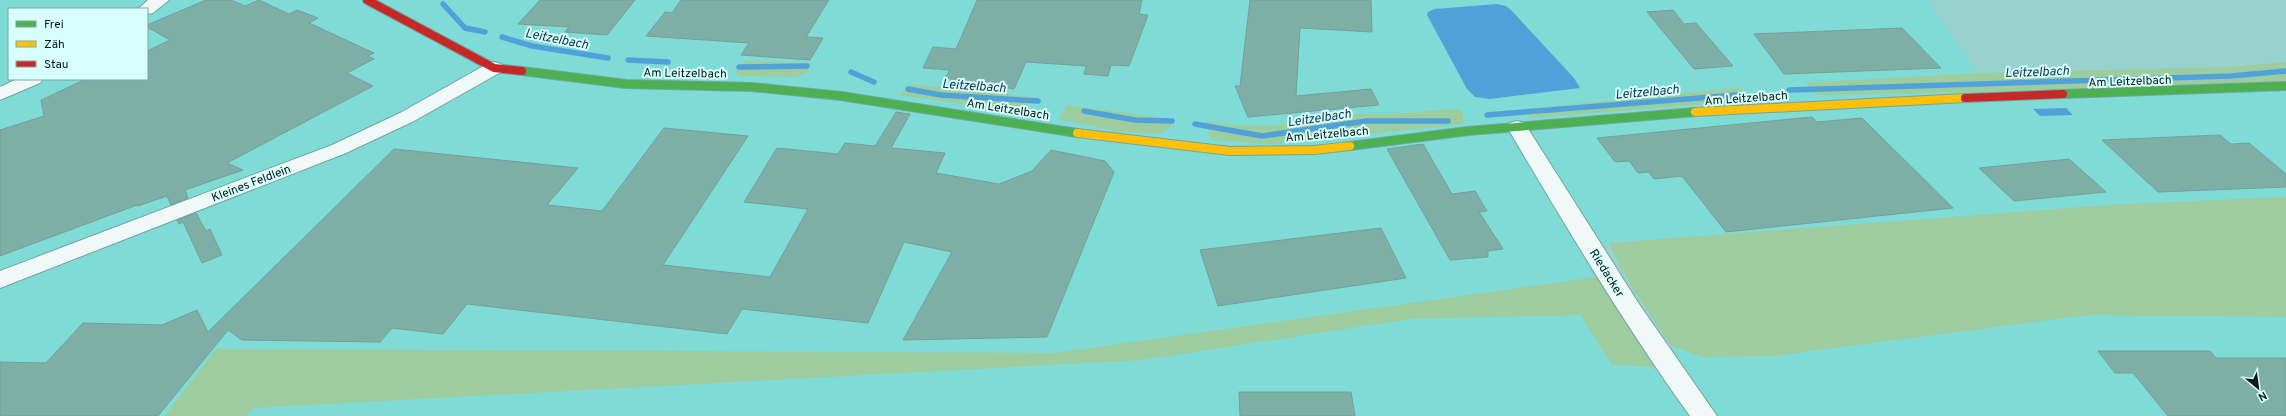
<svg xmlns="http://www.w3.org/2000/svg" width="2286" height="416" viewBox="0 0 2286 416" font-family="Overpass,sans-serif">
	<style>
		.built { fill: #7fdbd5; fill-rule: evenodd }
		.green { fill: #9dcc9e }
		.water { fill: #4fa2d9 }
		.lines { fill: none; stroke-linecap: round; stroke-linejoin: round }
		.stream { stroke: #4fa2d9; stroke-width: 5.5 }
		.building { fill: #7eafa6; stroke: #749f98 }
		.street-casing { stroke: #73a3a0; stroke-width: 2 }
		.fast-casing { stroke: #73a3a0; stroke-width: 10 }
		.slow-casing { stroke: #73a3a0; stroke-width: 10 }
		.jam-casing { stroke: #73a3a0; stroke-width: 10 }
		.street { fill: #f0f8f8; fill-rule: evenodd }
		.fast { stroke: #4caf50; stroke-width: 8 }
		.slow { stroke: #ffc107; stroke-width: 8 }
		.jam { stroke: #c62828; stroke-width: 8 }
		.labels { text-anchor: middle; stroke-width: 4; stroke-linejoin: round; paint-order: stroke }
		.street-label { font-size: 12px; fill: #031a18; stroke: #d8fffb }
		.water-label { font-size: 13px; font-style: italic; fill: #0c3152; stroke: #d8fffb }
	</style>
	<rect width="100%" height="100%" fill="#98d2ce"/>
	<g class="built">
		<path d="M0,0H1927L1977,73L1986,92L2286,82V197L2122,204L1608,243L1594,252L1583,254L1597,277L1055,353L216,349L165,416H0ZM9,9H147V79H9Z"/>
		<path d="M1580,315L1612,365L1657,367L1671,346L1702,357L1772,356L2089,315L2286,317V416H246L252,408L1142,360L1410,319Z"/>
	</g>
	<g class="green">
		<path d="M745,61L811,63L808,72L797,77L740,76L735,72Z"/>
		<path d="M2286,62V82L1986,92L1815,95L1806,83L1977,73L2231,67Z"/>
		<path d="M910,84L1033,97L1022,112L900,95Z"/>
		<path d="M1737,88L1749,94L1746,101L1530,118L1524,109Z"/>
		<path d="M1067,105L1171,119V127L1160,134L1120,132L1059,119Z"/>
		<path d="M1456,109L1463,112V124L1270,144L1211,140L1205,121L1239,126L1280,125L1347,114H1394Z"/>
		<path d="M2286,197V317L2089,315L1772,356L1702,357L1671,346L1633,289L1608,243L2122,204Z"/>
		<path d="M1597,277L1657,367L1612,365L1580,315L1410,319L1142,360L253,408L246,416H165L216,349L1055,353Z"/>
	</g>
	<g class="water">
		<path d="M1497,4L1506,6L1512,11L1574,78L1580,88L1490,99L1475,97L1467,89L1427,15L1428,12L1435,9Z"/>
		<path d="M2066,108L2073,115L2040,116L2033,109Z"/>
	</g>
	<g class="lines">
		<g class="stream">
			<path d="M443,4L465,28L485,32"/>
			<path d="M502,37L532,46L608,58"/>
			<path d="M628,60L668,62"/>
			<path d="M739,67L807,66"/>
			<path d="M851,72L874,82"/>
			<path d="M908,89L941,95L1038,101"/>
			<path d="M1789,90L2231,76L2286,71"/>
			<path d="M1084,111L1135,120L1172,121"/>
			<path d="M1487,115L1737,95"/>
			<path d="M1195,124L1262,136L1367,121H1448"/>
		</g>
	</g>
	<g class="building">
		<path d="M206,0H231L245,6L259,0L289,14L297,10L318,18L309,23L374,53L368,56L374,59L347,73L373,86L227,163L243,170L185,190L188,198L171,205L167,196L138,206L137,205L0,256V130L44,116L41,100L86,79H147V51L170,40L147,27V25Z"/>
		<path d="M540,0H635L607,35L565,32L569,27L518,24Z"/>
		<path d="M681,0H829L806,37L823,38L810,60L741,55L749,43L646,36L665,12L672,13Z"/>
		<path d="M977,0H1142L1139,14L1148,15L1129,66L1111,65L1108,76L1084,74L1086,66L1026,62L1014,89L945,78L950,70L923,68L933,47L956,49Z"/>
		<path d="M1250,0H1371L1372,32L1300,28L1296,96L1371,89L1379,105L1248,117L1235,86H1240Z"/>
		<path d="M1673,10L1684,24L1696,23L1733,66L1694,69L1647,12Z"/>
		<path d="M1902,28L1941,68L1784,74L1754,34Z"/>
		<path d="M896,112L910,114L891,148L945,153L936,173L999,184L1032,171L1051,150L1105,161L1114,172L1047,337L903,340L952,252L904,242L868,323L742,309L727,334L467,304L443,334L392,328L380,342L242,340L228,330L158,416H0V362L46,363L83,323L162,325L197,310L208,332L394,149L578,168L547,205L602,211L664,128L748,136L663,265L770,277L808,209L744,202L777,148L838,154L845,143L875,146Z"/>
		<path d="M1812,117L1817,122L1862,118L1953,208L1726,232L1682,176L1654,179L1649,172L1638,173L1629,161L1615,162L1597,138Z"/>
		<path d="M2220,135L2231,144L2249,143L2286,174V187L2158,192L2102,140Z"/>
		<path d="M1423,144L1452,194L1475,191L1487,211L1479,212L1503,249L1488,251V257L1450,260L1387,149Z"/>
		<path d="M2069,159L2106,192L2014,201L1979,168Z"/>
		<path d="M196,213L206,231L210,229L222,255L202,263L183,222L179,224L177,220Z"/>
		<path d="M1381,228L1406,278L1218,306L1200,250Z"/>
		<path d="M2098,351H2210L2216,358H2286V416H2168L2133,373H2115Z"/>
		<path d="M1239,392H1351L1355,416H1240Z"/>
	</g>
	<g class="lines">
		<g class="street-casing">
			<g id="street">
				<path d="M148,0H169L153,13L147,14V9H138Z"/>
				<path d="M494,62L501,64L504,68L501,72L414,121L346,153L0,288V271L332,145L400,113L487,64Z"/>
				<path d="M17,79H43L40,83L0,100V87Z"/>
				<path d="M1517,121L1524,123L1527,127L1639,304L1717,416H1690C1623,323 1565,225 1507,127L1510,123Z"/>
			</g>
		</g>
		<g class="fast-casing">
			<g id="fast">
				<path d="M522,71L626,84L751,87L841,96L1077,133"/>
				<path d="M2063,94L2286,86"/>
				<path d="M1350,146L1468,131L1695,112"/>
			</g>
		</g>
		<g class="slow-casing">
			<g id="slow">
				<path d="M1695,112L1965,98"/>
				<path d="M1077,133L1230,151L1314,150L1350,146"/>
			</g>
		</g>
		<g class="jam-casing">
			<g id="jam">
				<path d="M367,0L494,68L522,71"/>
				<path d="M1965,98L2063,94"/>
			</g>
		</g>
		<use href="#street" class="street"/>
		<use href="#fast" class="fast"/>
		<use href="#slow" class="slow"/>
		<use href="#jam" class="jam"/>
	</g>
	<g class="labels">
		<g class="street-label">
			<text transform="translate(685 73) rotate(1)" y="4">Am Leitzelbach</text>
			<text transform="translate(2130 81) rotate(-2)" y="4">Am Leitzelbach</text>
			<text transform="translate(1746 98) rotate(-4)" y="4">Am Leitzelbach</text>
			<text transform="translate(1008 109) rotate(9)" y="4">Am Leitzelbach</text>
			<text transform="translate(1327 134) rotate(-5)" y="4">Am Leitzelbach</text>
			<text transform="translate(251 183) rotate(-21)" y="4">Kleines Feldlein</text>
			<text transform="translate(1607 273) rotate(58)" y="4">Riedacker</text>
		</g>
		<g class="water-label">
			<text transform="translate(557 38) rotate(11)" y="5">Leitzelbach</text>
			<text transform="translate(2037 71) rotate(-2)" y="5">Leitzelbach</text>
			<text transform="translate(974 85) rotate(4)" y="5">Leitzelbach</text>
			<text transform="translate(1647 91) rotate(-5)" y="5">Leitzelbach</text>
			<text transform="translate(1319 117) rotate(-8)" y="5">Leitzelbach</text>
		</g>
	</g>
	<rect x="8" y="8" width="140" height="72" fill="#d8fffb" stroke="#83a3a0"/>
	<rect x="16" y="21" width="20" height="6" fill="#4caf50" stroke="#83a3a0"/>
	<text x="44" y="28" font-size="12" fill="#031a18">Frei</text>
	<rect x="16" y="41" width="20" height="6" fill="#ffc107" stroke="#83a3a0"/>
	<text x="44" y="48" font-size="12" fill="#031a18">Zäh</text>
	<rect x="16" y="61" width="20" height="6" fill="#c62828" stroke="#83a3a0"/>
	<text x="44" y="68" font-size="12" fill="#031a18">Stau</text>
	<g transform="translate(2258 388) rotate(151)" stroke="#d8fffb" stroke-width="3" paint-order="stroke">
	<path d="M0-3L7 15L0 10L-7 15Z" fill="#031a18"/>
	<text y="-6" font-size="11" font-weight="bold" text-anchor="middle" fill="#031a18">N</text>
	</g>
</svg>
